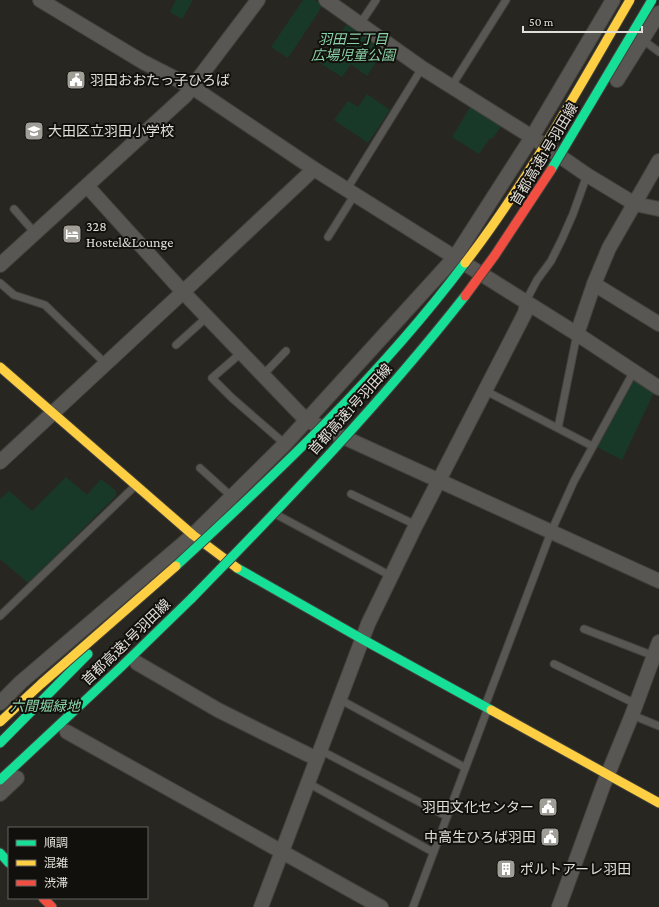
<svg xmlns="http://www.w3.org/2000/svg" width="659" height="907" viewBox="0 0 659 907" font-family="'Crimson Pro','Noto Sans JP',serif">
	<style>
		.green { fill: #193928 }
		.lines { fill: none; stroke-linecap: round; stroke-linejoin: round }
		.lane-casing { stroke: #43413b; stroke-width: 9 }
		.street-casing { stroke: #43413b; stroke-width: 16 }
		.fast-casing { stroke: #43413b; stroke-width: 11 }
		.slow-casing { stroke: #43413b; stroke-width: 11 }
		.jam-casing { stroke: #43413b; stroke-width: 11 }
		.lane { stroke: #585753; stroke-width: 7 }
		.street { stroke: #585753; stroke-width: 14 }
		.fast { stroke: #16e098; stroke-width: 9 }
		.slow { stroke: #ffcf43; stroke-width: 9 }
		.jam { stroke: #f24e42; stroke-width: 9 }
		.fast-bridge-casing { stroke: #43413b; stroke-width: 11; stroke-linecap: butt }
		.slow-bridge-casing { stroke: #43413b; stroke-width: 11; stroke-linecap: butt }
		.jam-bridge-casing { stroke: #43413b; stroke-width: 11; stroke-linecap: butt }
		.fast-bridge { stroke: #16e098; stroke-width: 9 }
		.slow-bridge { stroke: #ffcf43; stroke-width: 9 }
		.jam-bridge { stroke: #f24e42; stroke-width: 9 }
		.labels { text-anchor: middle; stroke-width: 4; stroke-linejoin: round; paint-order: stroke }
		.park-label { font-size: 14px; font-style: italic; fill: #8ad3a8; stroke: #12100c }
		.poi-label { font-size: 14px; fill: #e2dfd8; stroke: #12100c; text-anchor: start }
		.street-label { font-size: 14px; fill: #e2dfd8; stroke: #12100c }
	</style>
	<rect width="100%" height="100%" fill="#282620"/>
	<g class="green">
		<path d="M176,0H193L182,19L170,12Z"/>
		<path d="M303,0H315L323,5L288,58L271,47Z"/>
		<path d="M349,21L385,48L367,76L351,64L342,77L320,63Z"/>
		<path d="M367,94L390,110L368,143L334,120L348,101L358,107Z"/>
		<path d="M472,104L503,124L492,139L490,138L479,154L452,137Z"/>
		<path d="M638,378L655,390L622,460L597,447L634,380Z"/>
		<path d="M66,477L87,495L101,479L116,491V496L28,583L0,559V499L9,491L32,511Z"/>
	</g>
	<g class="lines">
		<g class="lane-casing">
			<g id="lane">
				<path d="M360,24L376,0"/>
				<path d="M643,40L659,52"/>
				<path d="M451,87L506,0"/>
				<path d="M347,189L422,68"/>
				<path d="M14,209L35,233"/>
				<path d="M328,237L355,194"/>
				<path d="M0,283L14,295L45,305L106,364"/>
				<path d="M527,303V299L537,280L551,261L562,239L573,214L587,175"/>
				<path d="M176,345L207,317"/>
				<path d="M241,353L212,378L232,398L285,444"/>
				<path d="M263,375L286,351"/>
				<path d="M486,391L592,446"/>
				<path d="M558,428L577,334"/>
				<path d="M200,468L232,497"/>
				<path d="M351,494L416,525"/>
				<path d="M279,516L391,576"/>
				<path d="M0,616L135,486"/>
				<path d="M584,629L654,656"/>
				<path d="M554,664L636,704"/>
				<path d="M339,699L464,767"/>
				<path d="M485,706L551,532L574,481L634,371"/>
				<path d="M632,715L659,726"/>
				<path d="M320,750L446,816"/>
				<path d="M308,783L433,852"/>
				<path d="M413,907L488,708"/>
			</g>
		</g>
		<g class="street-casing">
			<g id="street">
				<path d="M40,0L143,62L192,87L314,169L577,334L659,388"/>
				<path d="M326,0L422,68L532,137L587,175L635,204L659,209"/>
				<path d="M617,80L659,13"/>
				<path d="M87,186L183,292L306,420L659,581"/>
				<path d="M0,265L186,95L258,0"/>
				<path d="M594,284L659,324"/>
				<path d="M577,334L594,284L609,248L659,161"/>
				<path d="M0,462L183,292L314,169"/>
				<path d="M137,663L218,710L262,732L317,759"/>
				<path d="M0,703L21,682L193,535L285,444L455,257L532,137L613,0"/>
				<path d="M67,732L381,907"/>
				<path d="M0,794L17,778"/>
				<path d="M261,907L368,624L416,525L525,313L527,303"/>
				<path d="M559,907L603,786L632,715L659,642"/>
			</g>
		</g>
		<g class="fast-casing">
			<g id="fast">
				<path d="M237,568L362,639L491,710"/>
				<path d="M0,743L88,654"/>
				<path d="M0,780L121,667L192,598"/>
				<path d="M0,853L9,863"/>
			</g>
		</g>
		<g class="slow-casing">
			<g id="slow">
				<path d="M0,367L193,535L237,568"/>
				<path d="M491,710L659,803"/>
			</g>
		</g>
		<g class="jam-casing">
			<path id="jam" d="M43,898L52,907"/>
		</g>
		<use href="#lane" class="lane"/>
		<use href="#street" class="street"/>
		<use href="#fast" class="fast"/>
		<use href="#slow" class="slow"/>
		<use href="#jam" class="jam"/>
		<g class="fast-bridge-casing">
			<g id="fast-bridge">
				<path d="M551,170L652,0"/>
				<path d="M176,566C279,471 381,375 465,263"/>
				<path d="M192,598C287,501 381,403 465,296"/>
			</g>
		</g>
		<g class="slow-bridge-casing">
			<g id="slow-bridge">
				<path d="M465,263C528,181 578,89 630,0"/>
				<path d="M0,722L41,684L176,566"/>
			</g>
		</g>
		<g class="jam-bridge-casing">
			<path id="jam-bridge" d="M465,296L495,255L551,170"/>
		</g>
		<use href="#fast-bridge" class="fast-bridge"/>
		<use href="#slow-bridge" class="slow-bridge"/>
		<use href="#jam-bridge" class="jam-bridge"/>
	</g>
	<defs>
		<g id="civic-square" transform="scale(1)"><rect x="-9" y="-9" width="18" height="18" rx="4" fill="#a19e98" stroke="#12100c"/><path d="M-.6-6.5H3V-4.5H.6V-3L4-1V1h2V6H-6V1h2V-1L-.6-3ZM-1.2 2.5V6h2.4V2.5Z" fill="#fff"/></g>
		<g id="school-square" transform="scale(1)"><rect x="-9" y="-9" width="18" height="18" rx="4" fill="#a19e98" stroke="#12100c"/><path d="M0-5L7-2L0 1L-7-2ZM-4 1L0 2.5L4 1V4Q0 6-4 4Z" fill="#fff"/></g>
		<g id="hotel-square" transform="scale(1)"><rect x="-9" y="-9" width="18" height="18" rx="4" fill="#a19e98" stroke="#12100c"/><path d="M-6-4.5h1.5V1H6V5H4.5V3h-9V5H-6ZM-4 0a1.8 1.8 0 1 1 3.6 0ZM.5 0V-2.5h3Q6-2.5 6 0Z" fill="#fff"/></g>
		<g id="building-square" transform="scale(1)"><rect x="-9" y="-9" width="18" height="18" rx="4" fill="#a19e98" stroke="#12100c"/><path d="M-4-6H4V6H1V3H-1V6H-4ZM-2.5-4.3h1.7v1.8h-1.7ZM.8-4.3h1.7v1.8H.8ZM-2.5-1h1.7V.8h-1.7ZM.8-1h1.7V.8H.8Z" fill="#fff"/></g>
	</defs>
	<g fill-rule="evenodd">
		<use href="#civic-square" x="76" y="80"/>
		<use href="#school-square" x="34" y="131"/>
		<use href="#hotel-square" x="72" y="234"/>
		<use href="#civic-square" x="548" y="807"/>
		<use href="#civic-square" x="550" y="837"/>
		<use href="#building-square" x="506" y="869"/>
	</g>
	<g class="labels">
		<g class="park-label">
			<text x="353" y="44">羽田三丁目<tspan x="353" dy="16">広場児童公園</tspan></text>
			<text x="45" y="711">六間堀緑地</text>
		</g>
		<g class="poi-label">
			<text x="90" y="85">羽田おおたっ子ひろば</text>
			<text x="48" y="136">大田区立羽田小学校</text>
			<text x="86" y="231">328<tspan x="86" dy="16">Hostel&amp;Lounge</tspan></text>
			<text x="534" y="812" text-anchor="end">羽田文化センター</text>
			<text x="536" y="842" text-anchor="end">中高生ひろば羽田</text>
			<text x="520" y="874">ポルトアーレ羽田</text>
		</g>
		<g class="street-label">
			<text transform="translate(544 154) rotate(-59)" y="5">首都高速1号羽田線</text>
			<text transform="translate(350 409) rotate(-48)" y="5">首都高速1号羽田線</text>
			<text transform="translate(126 642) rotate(-44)" y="5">首都高速1号羽田線</text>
		</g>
	</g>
	<rect x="8" y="827" width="140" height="72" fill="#12100c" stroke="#65635e"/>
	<rect x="16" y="840" width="20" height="6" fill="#16e098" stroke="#65635e"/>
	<text x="44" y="847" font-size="12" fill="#e2dfd8">順調</text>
	<rect x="16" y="860" width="20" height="6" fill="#ffcf43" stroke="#65635e"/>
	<text x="44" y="867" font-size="12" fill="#e2dfd8">混雑</text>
	<rect x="16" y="880" width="20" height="6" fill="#f24e42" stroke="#65635e"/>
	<text x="44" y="887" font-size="12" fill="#e2dfd8">渋滞</text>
	<path d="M523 26v6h119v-6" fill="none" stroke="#e2dfd8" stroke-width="2"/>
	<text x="529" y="26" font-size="12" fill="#e2dfd8" stroke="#12100c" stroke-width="3" paint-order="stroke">50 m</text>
</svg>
